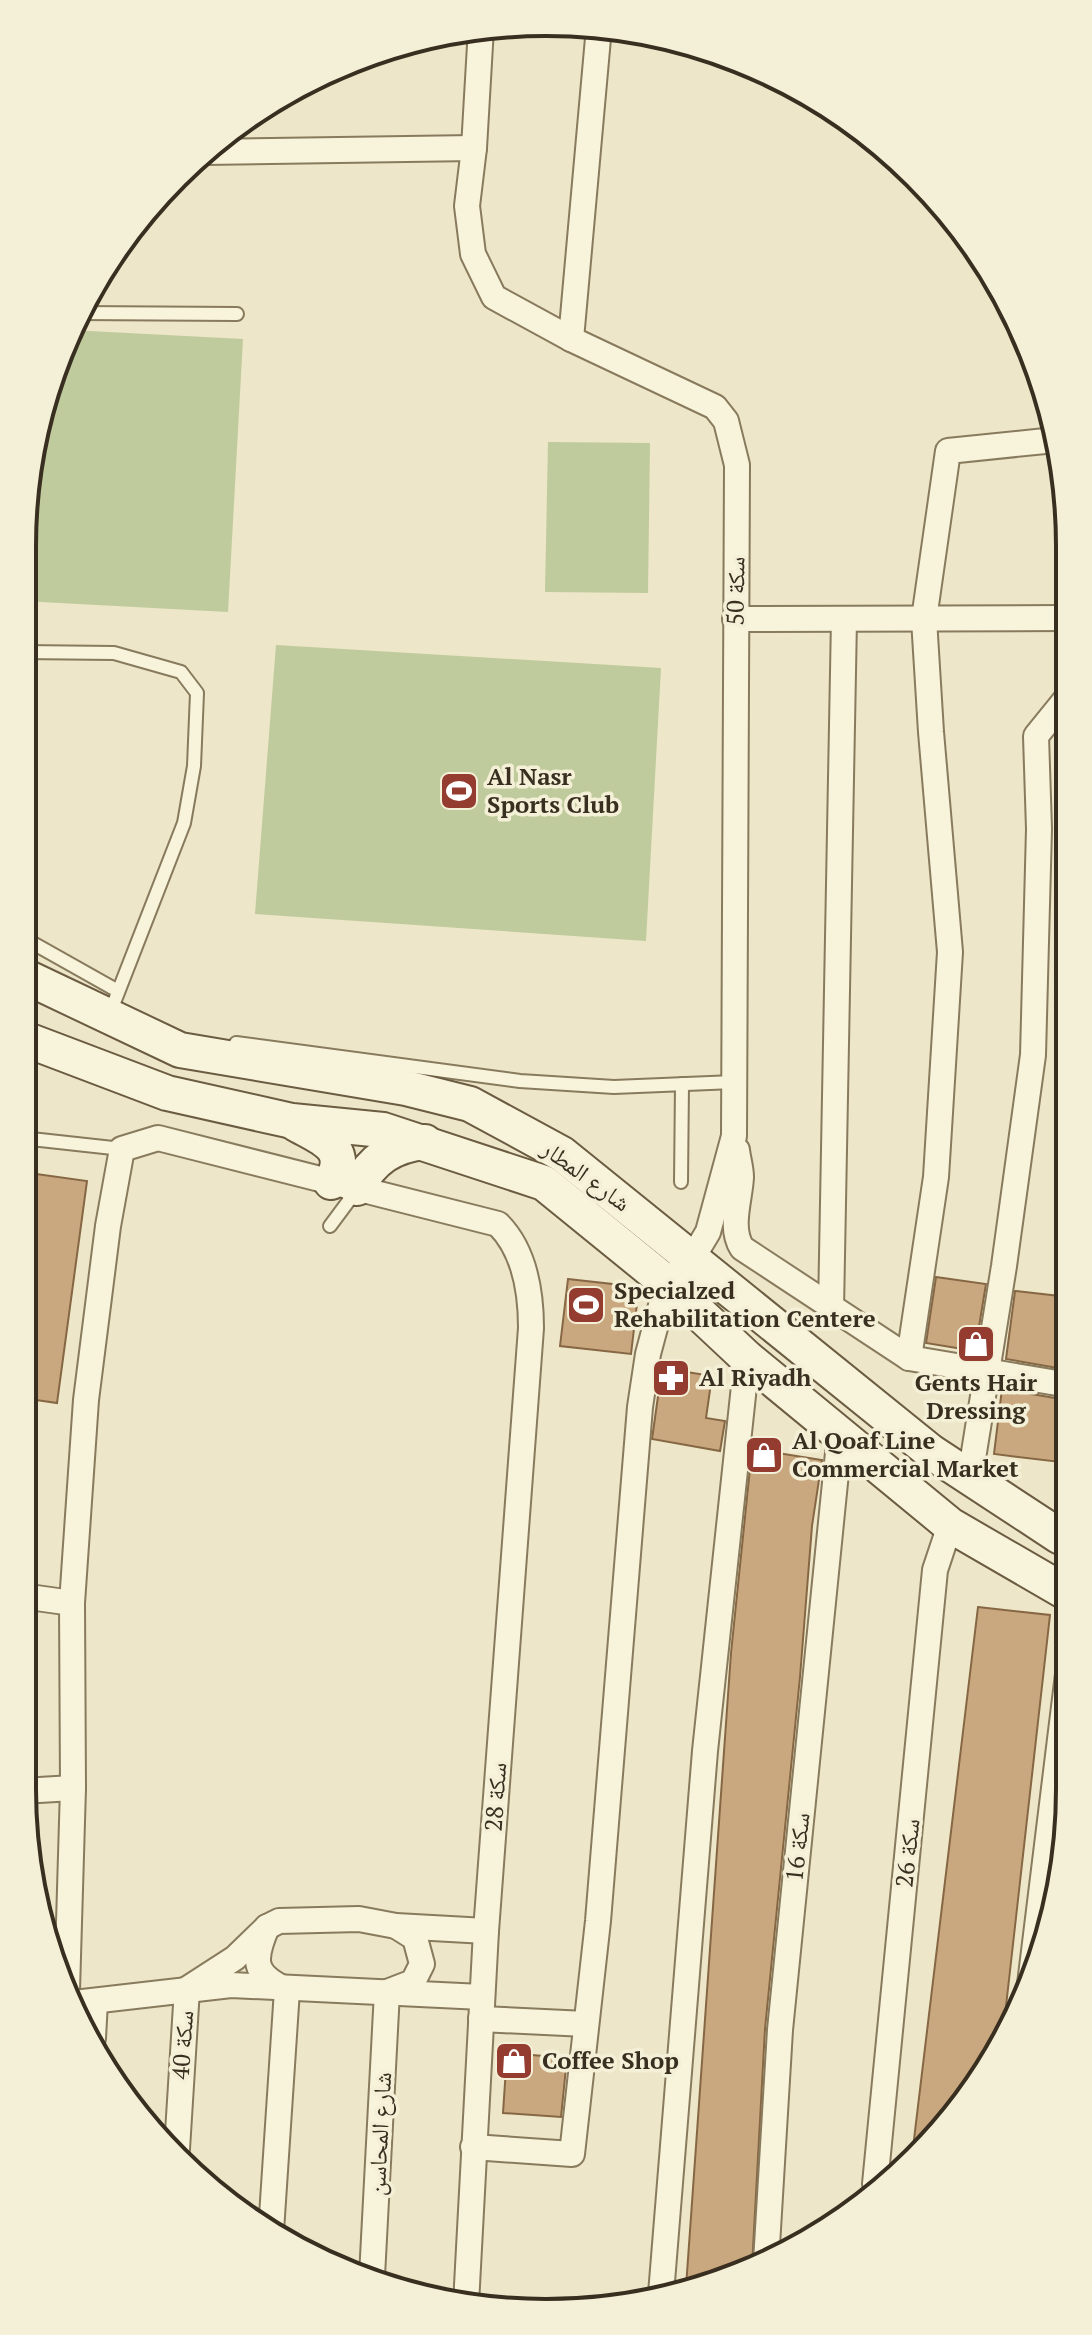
<svg xmlns="http://www.w3.org/2000/svg" width="1092" height="2335" viewBox="0 0 1092 2335" font-family="'PT Serif','Noto Naskh Arabic',serif">
	<style>
		.green { fill: #bfcb9c }
		.building { fill: #c9a87f; stroke: #866744; stroke-width: 2 }
		.lines { fill: none; stroke-linecap: round; stroke-linejoin: round }
		.lane-casing { stroke: #887a5d; stroke-width: 16 }
		.street-casing { stroke: #887a5d; stroke-width: 28 }
		.secondary-casing { stroke: #6a5b41; stroke-width: 38 }
		.lane { stroke: #f8f3db; stroke-width: 12 }
		.street { stroke: #f8f3db; stroke-width: 24 }
		.secondary { stroke: #f8f3db; stroke-width: 34 }
		.labels { text-anchor: middle; stroke-width: 7; stroke-linejoin: round; paint-order: stroke }
		.street-label { font-size: 24px; fill: #392f20; stroke: #f4f0d7 }
		.poi-label { font-size: 24px; font-weight: bold; fill: #392f20; stroke: #f4f0d7; text-anchor: start }
		.rim { fill: none; stroke: #392f20; stroke-width: 4 }
	</style>
	<rect width="100%" height="100%" fill="#ede6c8"/>
	<g class="green">
		<path d="M70,330L243,339L228,612L22,601V546L32,443L62,345Z"/>
		<path d="M548,442L650,443L648,593L545,592Z"/>
		<path d="M276,645L661,668L646,941L255,914Z"/>
	</g>
	<g class="building">
		<path d="M22,1172L87,1181L57,1403L22,1398Z"/>
		<path d="M936,1277L986,1284L975,1351L926,1343Z"/>
		<path d="M568,1279L639,1287L631,1354L560,1346Z"/>
		<path d="M1015,1291L1068,1297L1069,1370L1006,1359Z"/>
		<path d="M662,1368L712,1376L706,1418L725,1421L720,1451L652,1439Z"/>
		<path d="M1002,1389L1067,1400L1060,1462L994,1454Z"/>
		<path d="M752,1449L822,1460L812,1526L800,1677L765,2029L752,2267L686,2287L731,1653Z"/>
		<path d="M978,1607L1050,1615L1003,2033L940,2135L912,2156Z"/>
		<path d="M507,2053L567,2058L561,2117L503,2113Z"/>
	</g>
	<g class="lines">
		<g class="lane-casing">
			<g id="lane">
				<path d="M79,313L237,314"/>
				<path d="M22,652L114,653L181,672L197,693L194,766L184,823L110,1013"/>
				<path d="M22,937L118,991"/>
				<path d="M236,1043L520,1081L614,1087L734,1082"/>
				<path d="M22,1138L122,1149"/>
				<path d="M681,1182L682,1084"/>
				<path d="M330,1226L356,1191"/>
			</g>
		</g>
		<g class="street-casing">
			<g id="street">
				<path d="M204,152L474,148"/>
				<path d="M571,339L599,27"/>
				<path d="M735,619L1066,618"/>
				<path d="M737,1150C738,1159 741,1168 741,1177C740,1200 729,1227 742,1248L909,1358L1069,1385"/>
				<path d="M831,1309L844,619"/>
				<path d="M909,1358L936,1177L950,952L931,732L924,619L948,451L1055,440"/>
				<path d="M970,1477L1004,1266L1033,1055L1039,829L1036,736L1066,699"/>
				<path d="M22,1596L72,1603"/>
				<path d="M22,1791L73,1788"/>
				<path d="M267,1927C253,1960 252,1974 287,1990L271,2231"/>
				<path d="M67,1990L73,1788L72,1603L86,1400L108,1226L122,1149L158,1138L498,1224C525,1251 531,1291 531,1328L486,1931L466,2304"/>
				<path d="M1029,1992L1070,1658"/>
				<path d="M74,2003L231,1985L482,1997"/>
				<path d="M481,2019L586,2024"/>
				<path d="M93,2038L95,2001"/>
				<path d="M473,2147L572,2154L598,1921L640,1407L648,1354L667,1283L693,1257L708,1232L734,1136L737,465L726,421L715,407L571,339L494,297L473,254L467,206L474,148L481,28"/>
				<path d="M177,2149L187,1989L235,1958L267,1927L279,1921L359,1919L396,1926L486,1931"/>
				<path d="M875,2184L935,1570L950,1525"/>
				<path d="M766,2262L780,2030L840,1433"/>
				<path d="M372,2276L387,1992L413,1982L422,1964L415,1938L396,1926"/>
				<path d="M661,2294L705,1751L747,1358"/>
			</g>
		</g>
		<g class="secondary-casing">
			<g id="secondary">
				<path d="M22,975L180,1050L406,1088L470,1104L562,1154L931,1452L1059,1536L1069,1541"/>
				<path d="M22,1038L167,1093L292,1121L383,1130L544,1183L667,1283L747,1358L950,1525L1069,1594"/>
				<path d="M296,1124C321,1138 352,1148 331,1182"/>
				<path d="M357,1188C372,1159 393,1145 425,1142"/>
			</g>
		</g>
		<use href="#lane" class="lane"/>
		<use href="#street" class="street"/>
		<use href="#secondary" class="secondary"/>
	</g>
	<defs>
		<g id="stadium-square" transform="scale(2)"><rect x="-9" y="-9" width="18" height="18" rx="4" fill="#943c30" stroke="#f4f0d7"/><path d="M0-5a6.5 5 0 1 0 0 10a6.5 5 0 1 0 0-10ZM-3.5-1.8h7v3.6h-7Z" fill="#fff"/></g>
		<g id="shop-square" transform="scale(2)"><rect x="-9" y="-9" width="18" height="18" rx="4" fill="#943c30" stroke="#f4f0d7"/><path d="M-5-2.5h2.3a2.7 3.5 0 0 1 5.4 0H5L5.5 6h-11ZM-1.5-2.5h3a1.5 2.3 0 0 0-3 0Z" fill="#fff"/></g>
		<g id="pharmacy-square" transform="scale(2)"><rect x="-9" y="-9" width="18" height="18" rx="4" fill="#943c30" stroke="#f4f0d7"/><path d="M-2-6h4v4h4v4h-4v4h-4v-4h-4v-4h4Z" fill="#fff"/></g>
	</defs>
	<g fill-rule="evenodd">
		<use href="#stadium-square" x="459" y="791"/>
		<use href="#stadium-square" x="586" y="1305"/>
		<use href="#shop-square" x="976" y="1344"/>
		<use href="#pharmacy-square" x="671" y="1378"/>
		<use href="#shop-square" x="764" y="1455"/>
		<use href="#shop-square" x="514" y="2061"/>
	</g>
	<g class="labels">
		<g class="street-label">
			<text transform="translate(736 591) rotate(-89)" y="8">سكة 50</text>
			<text transform="translate(586 1176) rotate(36)" y="8">شارع المطار</text>
			<text transform="translate(496 1797) rotate(-86)" y="8">سكة 28</text>
			<text transform="translate(798 1847) rotate(-84)" y="8">سكة 16</text>
			<text transform="translate(908 1853) rotate(-84)" y="8">سكة 26</text>
			<text transform="translate(183 2045) rotate(-86)" y="8">سكة 40</text>
			<text transform="translate(380 2134) rotate(-87)" y="8">شارع المحاسن</text>
		</g>
		<g class="poi-label">
			<text x="487" y="785">Al Nasr<tspan x="487" dy="28">Sports Club</tspan></text>
			<text x="614" y="1299">Specialzed<tspan x="614" dy="28">Rehabilitation Centere</tspan></text>
			<text x="699" y="1386">Al Riyadh</text>
			<text x="976" y="1391" text-anchor="middle">Gents Hair<tspan x="976" dy="28">Dressing</tspan></text>
			<text x="792" y="1449">Al Qoaf Line<tspan x="792" dy="28">Commercial Market</tspan></text>
			<text x="542" y="2069">Coffee Shop</text>
		</g>
	</g>
	<path d="M0 0H1092V2335H0ZM546 36H546A510 510 0 0 1 1056 546V1789A510 510 0 0 1 546 2299H546A510 510 0 0 1 36 1789V546A510 510 0 0 1 546 36Z" fill="#f4f0d7" fill-rule="evenodd"/>
	<path class="rim" d="M546 36H546A510 510 0 0 1 1056 546V1789A510 510 0 0 1 546 2299H546A510 510 0 0 1 36 1789V546A510 510 0 0 1 546 36Z"/>
</svg>
